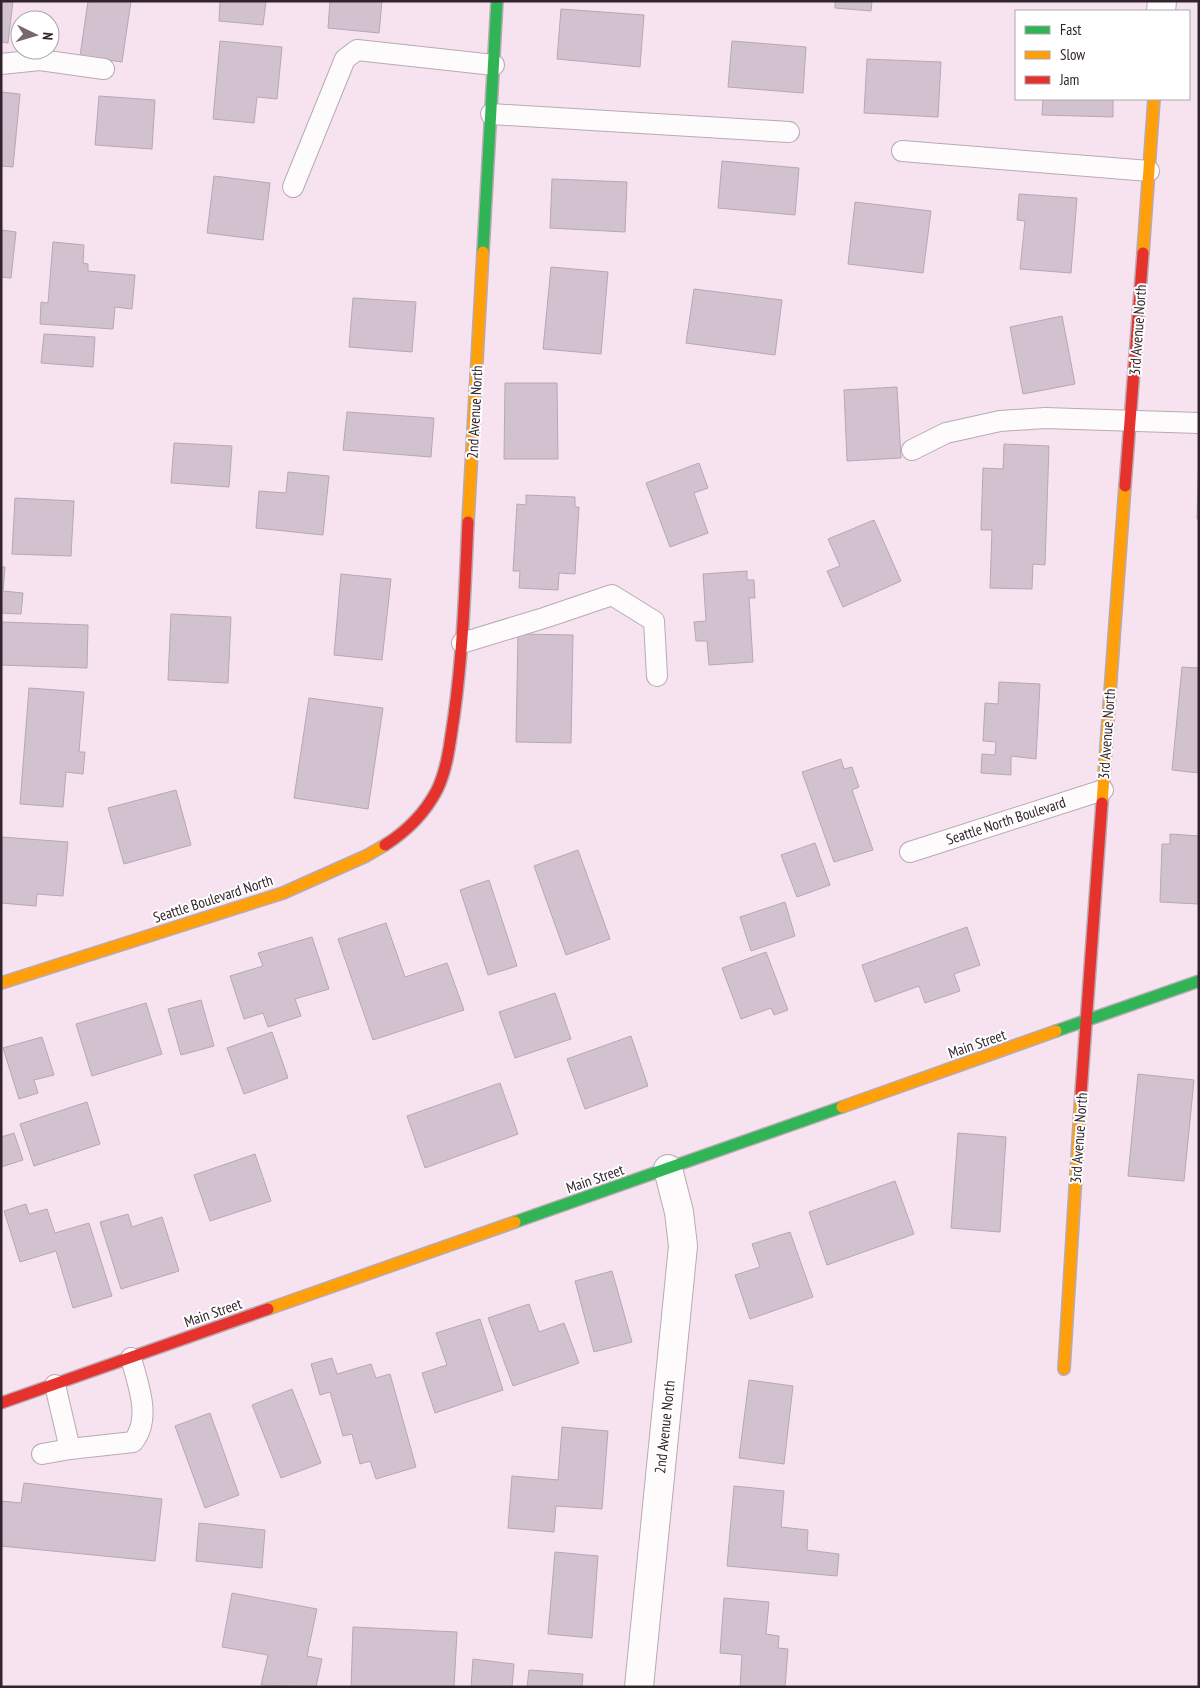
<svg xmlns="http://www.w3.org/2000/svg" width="1200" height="1688" viewBox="0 0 1200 1688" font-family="'PT Sans Narrow',sans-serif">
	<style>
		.building { fill: #d2c2cf; stroke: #b6a8b3 }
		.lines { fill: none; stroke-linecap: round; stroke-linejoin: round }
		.lane-casing { stroke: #b8aab3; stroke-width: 22 }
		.street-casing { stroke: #b8aab3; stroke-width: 30 }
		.fast-casing { stroke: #b8aab3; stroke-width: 14 }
		.slow-casing { stroke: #b8aab3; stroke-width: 14 }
		.jam-casing { stroke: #b8aab3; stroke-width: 14 }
		.lane { stroke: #fefbfd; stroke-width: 20 }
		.street { stroke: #fefbfd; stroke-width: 28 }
		.fast { stroke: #30b455; stroke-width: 11 }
		.slow { stroke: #ff9f0a; stroke-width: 11 }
		.jam { stroke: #e5322d; stroke-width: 11 }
		.labels { text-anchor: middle; stroke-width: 4; stroke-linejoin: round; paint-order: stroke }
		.street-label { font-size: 15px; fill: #31242c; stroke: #fff }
	</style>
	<rect width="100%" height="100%" fill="#f6e3ef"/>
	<g class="building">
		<path d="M1,1H13L8,43L1,42Z"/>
		<path d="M88,1H131L122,62L80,56Z"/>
		<path d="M220,1H266L263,25L219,21Z"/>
		<path d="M330,1H382L379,33L328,28Z"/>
		<path d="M835,1H872L871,11L835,8Z"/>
		<path d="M561,9L644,15L640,67L557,59Z"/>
		<path d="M220,41L282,47L277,99L257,97L254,123L213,119Z"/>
		<path d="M732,41L806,47L803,93L728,87Z"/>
		<path d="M867,59L941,62L938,117L864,113Z"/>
		<path d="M1,92L20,94L13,167L1,166Z"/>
		<path d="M99,96L155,100L152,149L95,145Z"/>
		<path d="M1043,99H1113V117L1042,115Z"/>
		<path d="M722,161L799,168L795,215L718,208Z"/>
		<path d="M214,176L270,183L263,240L207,233Z"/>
		<path d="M552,179L627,182L625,232L550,228Z"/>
		<path d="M1019,194L1077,198L1071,273L1020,269L1025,221L1017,220Z"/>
		<path d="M855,202L931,211L923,273L848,264Z"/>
		<path d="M1,230L16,232L11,278L1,277Z"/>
		<path d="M53,242L84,245L83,263L88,264V271L135,275L132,309L115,307L113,329L40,324L41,302L48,303Z"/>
		<path d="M551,267L608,272L601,354L543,349Z"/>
		<path d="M694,289L782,300L775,355L686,343Z"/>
		<path d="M353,298L416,302L412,352L349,347Z"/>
		<path d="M1062,316L1075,384L1023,394L1010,327Z"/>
		<path d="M44,334L95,337L93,367L41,363Z"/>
		<path d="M505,383H557L558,459H504Z"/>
		<path d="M897,387L901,458L847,461L844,390Z"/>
		<path d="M347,412L434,418L431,457L343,450Z"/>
		<path d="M174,443L232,446L229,487L171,483Z"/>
		<path d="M1004,444L1049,446L1045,565L1033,564L1032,589L990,588L992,530H981L983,468L1003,469Z"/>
		<path d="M1199,454V519H1197Z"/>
		<path d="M699,463L708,488L694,493L708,533L670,547L646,483Z"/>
		<path d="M288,472L329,476L323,535L256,528L259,491L286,493Z"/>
		<path d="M526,495L575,497V507H579L575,574L559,573L558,590L519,588L520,571H513L517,504L526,505Z"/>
		<path d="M15,498L74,501L71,556L12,554Z"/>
		<path d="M874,520L901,581L843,607L827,571L840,566L828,539Z"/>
		<path d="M1,567H5L3,591L23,593L21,614L1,613Z"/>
		<path d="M747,571V580H754L755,598H749L753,662L709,665L707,641H696L694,622L706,621L703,574Z"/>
		<path d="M341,574L391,579L382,660L334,655Z"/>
		<path d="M171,614L231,617L228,683L168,680Z"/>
		<path d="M1,622L88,625L87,668L1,665Z"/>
		<path d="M518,634L573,635L571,743L516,742Z"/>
		<path d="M1182,667L1199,668V773L1172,770Z"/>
		<path d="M999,682L1040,684L1036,759L1011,756V775L981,773L982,754L995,755L996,742L983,741L985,703L998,704Z"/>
		<path d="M29,688L84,692L79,752H85L83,774L66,772L63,807L20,804Z"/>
		<path d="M309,698L383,708L368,809L294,798Z"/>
		<path d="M841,759L844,769L852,767L859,787L852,790L873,850L834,862L802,772Z"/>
		<path d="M176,790L191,845L124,864L108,808Z"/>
		<path d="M1170,834L1199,836V904L1160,902L1162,844H1170Z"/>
		<path d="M1,837L68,842L63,896L37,894L36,906L1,903Z"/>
		<path d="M815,843L830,885L797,897L781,855Z"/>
		<path d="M578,850L610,939L566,955L534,866Z"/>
		<path d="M489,880L517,966L488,975L460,890Z"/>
		<path d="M785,902L795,936L751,951L740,917Z"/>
		<path d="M386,923L405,977L447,963L464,1010L373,1040L338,939Z"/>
		<path d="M967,927L980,965L954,974L960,991L925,1003L919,986L875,1002L862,965Z"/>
		<path d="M312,937L329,989L295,999L301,1016L268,1027L263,1013L244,1019L230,976L263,966L258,953Z"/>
		<path d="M766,952L788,1010L774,1015L771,1008L741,1019L722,968Z"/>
		<path d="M555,993L571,1039L515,1058L499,1012Z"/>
		<path d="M201,1000L214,1046L181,1055L168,1009Z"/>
		<path d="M146,1003L162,1054L92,1076L76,1024Z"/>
		<path d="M272,1032L288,1078L244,1094L227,1048Z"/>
		<path d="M631,1036L648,1086L585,1109L567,1059Z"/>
		<path d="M42,1037L54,1075L34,1080L38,1093L19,1099L3,1048Z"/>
		<path d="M1138,1074L1194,1080L1184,1181L1128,1176Z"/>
		<path d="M500,1083L518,1134L425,1168L407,1116Z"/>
		<path d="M87,1102L100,1144L34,1166L20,1124Z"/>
		<path d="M14,1133L23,1160L1,1167V1137Z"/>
		<path d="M958,1133L1006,1137L1000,1232L951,1228Z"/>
		<path d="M255,1154L271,1201L210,1221L194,1175Z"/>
		<path d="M895,1181L914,1234L827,1265L809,1212Z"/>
		<path d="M26,1204L29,1214L47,1209L55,1233L89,1223L112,1296L73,1308L56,1251L20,1262L4,1211Z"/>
		<path d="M128,1214L132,1227L162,1217L179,1271L121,1289L100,1222Z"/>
		<path d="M790,1232L813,1297L750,1319L735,1275L760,1267L752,1244Z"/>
		<path d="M612,1271L632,1342L594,1352L575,1281Z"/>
		<path d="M529,1304L539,1332L564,1323L579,1363L513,1386L488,1318Z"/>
		<path d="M480,1319L503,1390L435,1413L422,1373L447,1365L436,1333Z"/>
		<path d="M332,1358L337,1374L371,1364L376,1378L390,1374L416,1467L376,1479L370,1461L360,1464L352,1434L343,1436L330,1392L320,1395L311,1364Z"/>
		<path d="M749,1380L793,1386L784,1464L739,1458Z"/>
		<path d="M292,1389L321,1463L281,1478L252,1405Z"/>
		<path d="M210,1413L239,1495L205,1508L175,1426Z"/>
		<path d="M562,1427L608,1431L602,1509L556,1506L554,1532L508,1528L512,1476L558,1480Z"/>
		<path d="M24,1483L162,1499L155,1561L1,1546V1501L21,1503Z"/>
		<path d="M734,1486L784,1491L781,1527L808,1530L807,1550L839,1554L837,1576L727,1566Z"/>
		<path d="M199,1523L265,1530L262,1568L196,1561Z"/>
		<path d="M555,1552L598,1556L592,1638L548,1634Z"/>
		<path d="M232,1593L317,1609L307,1656L322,1659L316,1687L261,1685L268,1655L222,1647Z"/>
		<path d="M724,1598L769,1602L766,1634L779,1636L778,1648L788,1649L785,1687H740L742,1655L720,1653Z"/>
		<path d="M353,1627L457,1632L454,1687H351Z"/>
		<path d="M473,1659L514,1664L512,1687H471Z"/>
		<path d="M529,1670L583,1674L582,1687H527Z"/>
	</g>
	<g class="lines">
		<g class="lane-casing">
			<g id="lane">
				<path d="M1,64L40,60L104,69"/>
				<path d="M491,114L789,132"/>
				<path d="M902,151L1149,171"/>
				<path d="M293,187L345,59L357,50L494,65"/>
				<path d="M912,450L946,433L1000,421L1045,418L1199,423"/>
				<path d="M462,643L544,618L612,595L654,621L657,676"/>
				<path d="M910,852L1103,790"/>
				<path d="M55,1385L70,1449L133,1442C152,1418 138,1385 131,1358"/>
				<path d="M42,1454L70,1449"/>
			</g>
		</g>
		<g class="street-casing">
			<g id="street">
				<path d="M1161,11L1162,1"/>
				<path d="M639,1687L683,1246L679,1212L668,1169"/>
			</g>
		</g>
		<g class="fast-casing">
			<g id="fast">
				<path d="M483,252L497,1"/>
				<path d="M1056,1031L1199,981"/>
				<path d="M515,1222L842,1107"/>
			</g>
		</g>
		<g class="slow-casing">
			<g id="slow">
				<path d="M1143,253L1154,99"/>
				<path d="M468,522L483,252"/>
				<path d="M1102,803L1125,486"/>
				<path d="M1,983L283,893L366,856L385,845"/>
				<path d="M842,1107L1056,1031"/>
				<path d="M268,1309L515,1222"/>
				<path d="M1064,1369L1081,1093"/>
			</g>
		</g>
		<g class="jam-casing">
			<g id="jam">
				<path d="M1125,486L1143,253"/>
				<path d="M385,845C407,831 425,813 437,790C448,767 450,741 454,716C463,652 465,587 468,522"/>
				<path d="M1081,1093L1102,803"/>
				<path d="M1,1403L268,1309"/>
			</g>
		</g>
		<use href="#lane" class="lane"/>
		<use href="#street" class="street"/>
		<use href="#fast" class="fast"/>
		<use href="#slow" class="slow"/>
		<use href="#jam" class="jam"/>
	</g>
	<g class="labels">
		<g class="street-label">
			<text transform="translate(1138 330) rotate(-86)" y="5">3rd Avenue North</text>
			<text transform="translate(475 412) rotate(-87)" y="5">2nd Avenue North</text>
			<text transform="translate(1107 734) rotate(-86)" y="5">3rd Avenue North</text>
			<text transform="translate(1006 821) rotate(-18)" y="5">Seattle North Boulevard</text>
			<text transform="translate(213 899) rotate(-18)" y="5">Seattle Boulevard North</text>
			<text transform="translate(977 1044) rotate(-19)" y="5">Main Street</text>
			<text transform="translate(1079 1138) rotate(-86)" y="5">3rd Avenue North</text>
			<text transform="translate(595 1179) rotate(-19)" y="5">Main Street</text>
			<text transform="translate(213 1313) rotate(-19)" y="5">Main Street</text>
			<text transform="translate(665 1427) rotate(-84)" y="5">2nd Avenue North</text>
		</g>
	</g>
	<rect width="1200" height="1688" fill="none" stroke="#31242c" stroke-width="5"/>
	<rect x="1015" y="10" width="175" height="90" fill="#ffffff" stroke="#ada7ab"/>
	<rect x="1025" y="26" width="25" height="8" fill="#30b455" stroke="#ada7ab"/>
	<text x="1060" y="35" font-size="15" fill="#31242c">Fast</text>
	<rect x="1025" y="51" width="25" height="8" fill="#ff9f0a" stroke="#ada7ab"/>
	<text x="1060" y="60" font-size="15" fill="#31242c">Slow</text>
	<rect x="1025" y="76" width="25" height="8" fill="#e5322d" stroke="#ada7ab"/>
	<text x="1060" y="85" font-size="15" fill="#31242c">Jam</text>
	<g transform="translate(35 35) rotate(95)"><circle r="24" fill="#ffffff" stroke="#ada7ab"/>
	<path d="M0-4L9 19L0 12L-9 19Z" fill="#766770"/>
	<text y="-8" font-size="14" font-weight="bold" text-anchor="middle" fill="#31242c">N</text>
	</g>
</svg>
